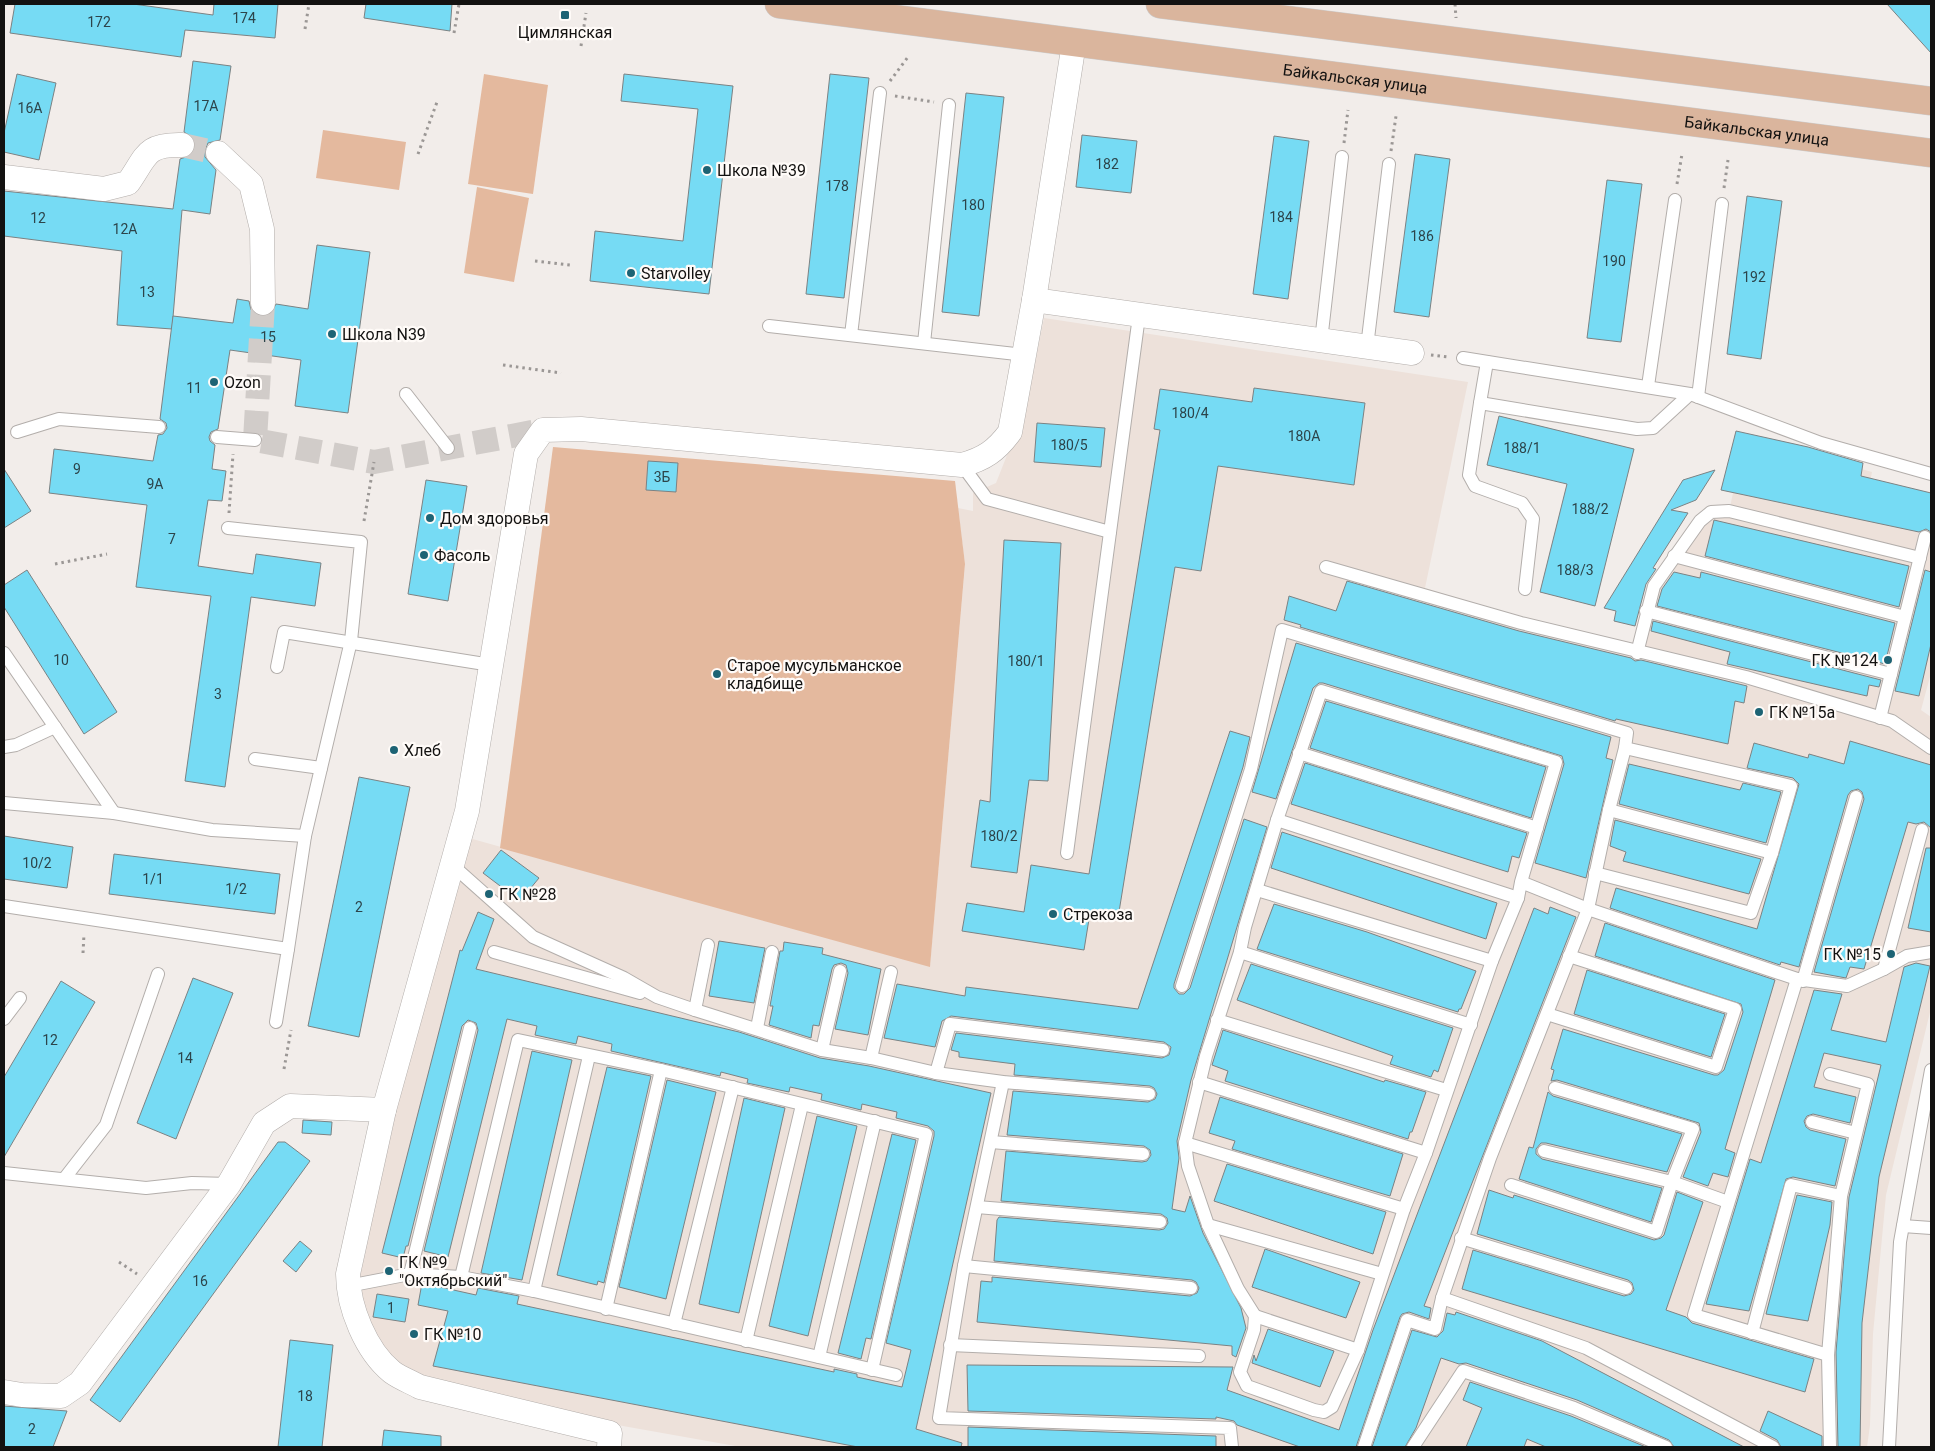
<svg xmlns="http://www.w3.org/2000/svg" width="1935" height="1451" viewBox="0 0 1935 1451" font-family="Roboto,sans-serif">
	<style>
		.built { fill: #ede1da }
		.green { fill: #e4b99e }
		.building { fill: #76dbf4; stroke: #7c8283 }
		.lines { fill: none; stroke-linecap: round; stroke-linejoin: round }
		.street-tunnel { stroke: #d1ccc9; stroke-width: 24; stroke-dasharray: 24 12; stroke-linecap: butt }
		.lane-casing { stroke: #b3aeab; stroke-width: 14 }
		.street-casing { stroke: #b3aeab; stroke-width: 25 }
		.primary-casing { stroke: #cbcbcb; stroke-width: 29 }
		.path { stroke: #9b9795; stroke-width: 3; stroke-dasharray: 2.5 4; stroke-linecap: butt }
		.lane { stroke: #fff; stroke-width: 12 }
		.street { stroke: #fff; stroke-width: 24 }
		.primary { stroke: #dab59d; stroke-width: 28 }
		.poi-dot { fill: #1d6374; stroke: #fffbf8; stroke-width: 2 }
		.labels { text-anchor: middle; stroke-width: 4.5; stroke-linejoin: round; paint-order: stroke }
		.number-label { font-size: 14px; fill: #2c444a }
		.poi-label { font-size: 16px; fill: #131211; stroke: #fffbf8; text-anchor: start }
		.street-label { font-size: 16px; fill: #131211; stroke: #fffbf8 }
	</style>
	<rect width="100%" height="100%" fill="#f2edea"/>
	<path class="built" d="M1044,318L1468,382L1425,588L1564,631L1639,648L1651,603L1703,516L1730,507L1743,446L1793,450L1872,472L1869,487L1931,505V673L1921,710L1931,717V1008L1886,1195L1873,1334L1870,1425L1867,1447H741L578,1418L432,1382L390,1361L360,1323L352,1271L469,838L930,966L965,565L958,508L973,511V493L996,483L1026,407Z"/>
	<g class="green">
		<path d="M484,74L548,85L533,194L468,184Z"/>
		<path d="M323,130L406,142L399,190L316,178Z"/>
		<path d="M477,187L529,198L514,282L464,273Z"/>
		<path d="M553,447L955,481L965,564L930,967L500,848Z"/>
	</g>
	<g class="building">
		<path d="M15,4H133L213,15L214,4H278L275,38L185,30L181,57L10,33Z"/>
		<path d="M366,4H452L450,31L364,18Z"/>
		<path d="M1887,4H1931V53Z"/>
		<path d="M193,61L231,66L220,140L208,143L205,150V157L216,170L210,214L182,210L172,329L117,325L122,251L4,236V191L173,209L180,159L189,156L196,145L193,138L184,132Z"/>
		<path d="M17,74L56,83L39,160L4,152V133Z"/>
		<path d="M624,74L733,86L709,294L590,281L595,231L683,241L698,109L621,101Z"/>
		<path d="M830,74L869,78L844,298L806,294Z"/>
		<path d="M966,93L1004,97L979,316L942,312Z"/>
		<path d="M1082,135L1137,141L1131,193L1076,187Z"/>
		<path d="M1274,136L1309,141L1288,299L1253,294Z"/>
		<path d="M1415,154L1450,159L1429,317L1394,312Z"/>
		<path d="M1607,180L1642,184L1621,342L1587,338Z"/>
		<path d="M1747,196L1782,201L1761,359L1727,354Z"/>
		<path d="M317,245L370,252L348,413L295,406L301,360L230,350L218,429L211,432L209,437L210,441L215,445L212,469L226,471L222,501L208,500L198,566L253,574L256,554L321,563L315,606L251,597L225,787L185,781L211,596L136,587L147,505L49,493L54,449L153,461L158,435L163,434L167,428L166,423L160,419L173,316L233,323L237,299L249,301L251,310L263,317L270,315L276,304L308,309Z"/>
		<path d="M1254,388L1365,403L1354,485L1218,466L1201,571L1175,567L1118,918L1090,913L1084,950L962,931L967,903L1024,912L1031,865L1089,874L1160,430L1154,429L1160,389L1252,402Z"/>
		<path d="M1499,416L1634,449L1595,606L1540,592L1567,484L1487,465Z"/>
		<path d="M1037,423L1105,428L1101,467L1034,462Z"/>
		<path d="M1736,431L1808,447L1863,463L1861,476L1931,493V532L1926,529L1919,532L1721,490Z"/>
		<path d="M648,461L678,463L676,492L646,490Z"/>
		<path d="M4,469L31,511L4,528Z"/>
		<path d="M1715,470L1696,500L1671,510L1688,513L1653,568L1656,569L1646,584L1635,626L1614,621L1616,611L1604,608L1683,480Z"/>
		<path d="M426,480L467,486L448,601L408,594Z"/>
		<path d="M1714,520L1909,566L1899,607L1705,556Z"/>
		<path d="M1004,540L1061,543L1048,781L1029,780L1017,873L971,867L980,800L990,802Z"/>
		<path d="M27,570L117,712L84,734L4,607V585Z"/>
		<path d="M1925,570L1931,572V644L1919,696L1895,691Z"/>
		<path d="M1674,572L1700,578L1701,572L1895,623L1885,664L1657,606L1662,589Z"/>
		<path d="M1347,581L1519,631L1631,658L1635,661L1641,660L1747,686L1744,703L1735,701L1728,744L1616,719L1615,721L1300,627L1301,625L1284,620L1289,596L1336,611Z"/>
		<path d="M1653,621L1881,680L1879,687L1869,685L1867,696L1727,664L1730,652L1651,631Z"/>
		<path d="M1296,643L1611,737L1606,758L1613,760L1586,878L1535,863L1564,764L1562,756L1323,683H1319L1313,688L1276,799L1252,792Z"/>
		<path d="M1326,701L1546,767L1531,818L1310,748Z"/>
		<path d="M1230,731L1250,737L1243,767L1174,984V988L1179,994H1184L1190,988L1244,819L1267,827L1191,1080L1177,1141L1179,1158L1172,1209L1185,1212L1190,1196L1203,1233L1241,1308L1246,1328L1236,1357L1232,1355V1346L977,1322L981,1281L992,1282V1277L1190,1296L1197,1293L1199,1288L1196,1282L1192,1280L994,1261L997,1220L999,1217L1159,1230L1164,1229L1168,1223L1167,1218L1161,1214L1001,1201L1006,1151L1142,1162L1147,1161L1151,1155L1150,1150L1144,1146L1007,1135L1013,1091L1148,1102L1155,1099L1157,1094L1154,1088L1150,1086L1014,1075L1015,1064L959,1057V1052L951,1050L956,1033L1162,1058L1169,1055L1171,1047L1164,1042L951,1016L942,1021L935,1047L884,1038L897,984L965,996L966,987L1138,1009Z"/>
		<path d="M1850,741L1931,765V828L1924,822L1916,824L1908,822L1864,969L1850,967L1846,978L1814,972L1864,799L1862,792L1858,789L1851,791L1848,795L1799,967L1781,962L1780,965L1610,908L1616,888L1757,929L1799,784L1793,778L1747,768L1754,743L1808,758L1809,754L1844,764Z"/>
		<path d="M1305,763L1527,833L1519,858L1512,856L1508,872L1291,804Z"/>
		<path d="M1629,764L1740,790L1743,783L1781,792L1766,843L1619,804Z"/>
		<path d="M359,777L410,787L359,1037L308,1026Z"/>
		<path d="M1615,820L1761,859L1749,894L1623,861L1626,852L1610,846Z"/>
		<path d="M1282,832L1497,903L1486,939L1271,868Z"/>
		<path d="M4,836L73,847L67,888L4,879Z"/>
		<path d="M1926,848H1931V932L1908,928Z"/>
		<path d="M501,850L539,878L520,901L483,873Z"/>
		<path d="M114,854L280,874L275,914L109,894Z"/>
		<path d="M1274,904L1367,932L1476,971L1461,1009H1459L1458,1012L1257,949Z"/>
		<path d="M1550,907L1576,917L1424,1306L1431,1308L1429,1319L1409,1312L1402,1314L1400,1317L1356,1447H1300L1237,1425L1234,1421L1216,1417V1419L968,1411L967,1365L1233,1367L1227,1390L1339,1430L1373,1330L1534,908L1548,914Z"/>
		<path d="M478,912L494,919L476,969L739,1032L820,1058L869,1066L991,1093L916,1429L962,1443L961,1447H858L433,1366L448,1311L418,1305L422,1283L476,1295L478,1288L519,1296L517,1304L834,1372V1369L857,1374V1377L902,1387L911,1350L886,1343L934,1136V1131L928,1126L896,1118L897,1112L862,1104L861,1110L821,1100L822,1094L790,1087L789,1092L747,1083L748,1079L721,1072L720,1076L611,1051L612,1044L578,1036L576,1044L535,1035L537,1026L507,1019L448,1257L424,1251L478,1030L476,1023L468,1020L462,1026L408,1246H406L403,1258L382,1253L460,950L462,951Z"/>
		<path d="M1605,923L1775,980L1725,1149L1735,1153L1728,1177L1713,1173L1708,1186L1683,1177L1701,1132L1699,1123L1557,1080L1551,1081L1554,1070L1551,1069L1563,1029L1714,1075H1718L1724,1070L1743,1012L1741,1004L1595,956Z"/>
		<path d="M719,941L765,948L754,1003L709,996Z"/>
		<path d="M784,942L823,948L822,954L881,969L868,1035L835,1029L848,973L846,965L841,963L834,965L832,969L819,1026L813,1025L811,1038L769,1025L773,1006H770L780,951H783Z"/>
		<path d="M1916,963L1930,966L1879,1177L1862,1323L1860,1447H1838L1836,1352L1849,1197L1881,1065L1824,1053L1814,1087L1856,1097L1850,1123L1813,1114L1807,1116L1804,1121L1806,1127L1810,1130L1846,1139L1835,1186L1793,1177L1786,1179L1749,1311L1706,1304L1750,1159L1761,1163L1814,990L1842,994L1831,1030L1886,1042L1904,967Z"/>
		<path d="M1251,964L1453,1028L1438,1072L1434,1070L1431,1077L1390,1064L1393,1056L1237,1000Z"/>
		<path d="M1587,970L1725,1014L1711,1057L1574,1014Z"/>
		<path d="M193,978L233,993L176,1139L137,1123Z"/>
		<path d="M61,981L95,1002L4,1157V1077Z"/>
		<path d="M1223,1030L1384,1082L1385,1080L1426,1092L1412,1132H1410L1408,1139L1225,1081L1228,1071L1212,1065Z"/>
		<path d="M532,1051L572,1060L522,1280L481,1273Z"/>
		<path d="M607,1067L651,1076L604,1283L598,1281L597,1285L557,1275Z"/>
		<path d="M667,1080L716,1092L666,1299L619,1287Z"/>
		<path d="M1548,1092L1553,1096L1682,1134L1667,1172L1546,1143H1541L1536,1149V1154L1542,1159L1662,1188L1651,1222L1519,1179L1529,1147L1533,1148Z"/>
		<path d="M1220,1097L1403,1154L1390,1196L1232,1149L1235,1141L1209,1133Z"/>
		<path d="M744,1098L785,1108L739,1313L699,1304Z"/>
		<path d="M817,1116L857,1126L808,1336L769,1326Z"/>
		<path d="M303,1120L332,1122L331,1135L302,1133Z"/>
		<path d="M892,1134L916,1140L871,1339L866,1338L861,1359L838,1353Z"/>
		<path d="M278,1142H285L310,1161L120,1422L90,1400Z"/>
		<path d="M1227,1164L1386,1212L1373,1254L1214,1201Z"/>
		<path d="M1489,1190L1513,1198L1514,1195L1654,1240L1661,1238L1664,1235L1677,1192L1703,1202L1666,1310L1686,1317L1692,1323L1814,1359L1805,1392L1462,1289L1473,1250L1624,1296L1631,1294L1634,1290L1632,1283L1628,1280L1477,1234Z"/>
		<path d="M1797,1195L1832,1202L1830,1225L1808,1321L1766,1314Z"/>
		<path d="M300,1241L312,1251L296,1272L283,1261Z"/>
		<path d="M1265,1249L1360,1282L1346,1318L1252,1287Z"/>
		<path d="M377,1294L409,1299L405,1322L373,1317Z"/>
		<path d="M1456,1312L1542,1341L1744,1447H1674L1669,1440L1577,1400L1466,1363L1459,1364L1441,1358L1416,1428L1405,1447H1372L1412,1330L1437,1337L1443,1331L1447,1313L1455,1315Z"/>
		<path d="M1268,1329L1334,1351L1320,1387L1252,1363L1254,1355L1256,1361Z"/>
		<path d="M290,1340L333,1345L322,1447H278Z"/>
		<path d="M1470,1382L1571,1416L1646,1447H1546L1527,1439L1524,1447H1466L1482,1408L1463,1400Z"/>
		<path d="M4,1406L67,1411L53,1447H4Z"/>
		<path d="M1768,1411L1822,1436V1447H1781L1777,1440L1760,1431Z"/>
		<path d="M968,1427L1216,1436V1447H968Z"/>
		<path d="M384,1430L441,1436V1447H382Z"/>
	</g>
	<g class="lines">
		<g class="street-tunnel">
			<path d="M182,145L218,153"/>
			<path d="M263,303L255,440L374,462L543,430"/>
		</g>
		<g class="lane-casing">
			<g id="lane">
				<path d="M769,326L1024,355"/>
				<path d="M851,335L880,93"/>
				<path d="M1321,341L1342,157"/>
				<path d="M924,343L949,105"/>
				<path d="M1367,347L1389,164"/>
				<path d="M1463,358L1690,394L1821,443L1931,474"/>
				<path d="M1648,386L1675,200"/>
				<path d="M406,394L448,448"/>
				<path d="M1698,397L1722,204"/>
				<path d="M1480,403L1487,362"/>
				<path d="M17,432L59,419L159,427"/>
				<path d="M217,437L255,440"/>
				<path d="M962,465L987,499L1110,532"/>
				<path d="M228,528L361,542L351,641L305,836L288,949"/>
				<path d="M1674,556L1905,617"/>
				<path d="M1326,567L1521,623L1746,677L1892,721L1931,748"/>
				<path d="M1525,589L1533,519L1522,503L1475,486L1469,475L1480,403L1637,429L1653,428L1690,394"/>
				<path d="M1646,611L1891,674"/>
				<path d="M4,653L114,813"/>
				<path d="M1637,653L1654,586L1700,521L1711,512L1729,511L1920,558"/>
				<path d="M277,667L284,632L491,665"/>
				<path d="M1880,718L1925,537"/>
				<path d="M4,747L16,745L55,727"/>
				<path d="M1299,753L1537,828"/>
				<path d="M255,759L321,768"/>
				<path d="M4,803L114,813L212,830L305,836"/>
				<path d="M1609,810L1772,853"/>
				<path d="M1277,820L1518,898"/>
				<path d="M1067,853L1139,316"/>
				<path d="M451,864L533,937L624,978L657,997L695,1010L822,1050L871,1058L936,1073L1003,1082L1149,1094"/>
				<path d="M1521,882L1556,762L1321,691L1277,820L1245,927L1240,952L1206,1056L1185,1143L1188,1166L1208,1225L1238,1289L1255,1316L1254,1330L1240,1372L1247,1386L1314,1410L1324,1412L1332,1407L1358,1350L1404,1209L1426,1153L1492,961L1518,898L1521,882L1588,909L1797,979"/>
				<path d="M1257,890L1492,961"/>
				<path d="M4,906L288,949L276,1022"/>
				<path d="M494,952L640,993"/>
				<path d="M1240,952L1471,1025"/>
				<path d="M1884,969L1922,830"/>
				<path d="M1803,981L1856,797"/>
				<path d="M1182,986L1251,769L1282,630L1627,733L1625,748L1791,786L1772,853L1751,913L1595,873"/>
				<path d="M695,1010L708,945"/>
				<path d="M1547,1014L1716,1067L1735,1009L1569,956"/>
				<path d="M4,1019L20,998"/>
				<path d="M1217,1020L1446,1090"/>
				<path d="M757,1028L772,952"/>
				<path d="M822,1050L840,971"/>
				<path d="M871,1058L891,972"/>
				<path d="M936,1073L950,1024L1163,1050"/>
				<path d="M1003,1082L964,1266L939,1418L1230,1428L1232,1447"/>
				<path d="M1199,1082L1426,1153"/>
				<path d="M1812,1122L1856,1133"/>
				<path d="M991,1142L1143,1154"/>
				<path d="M1185,1143L1404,1209"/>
				<path d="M1544,1151L1672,1182L1728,1202"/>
				<path d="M4,1173L146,1188L192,1183L229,1184"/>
				<path d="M64,1179L106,1125L158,974"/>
				<path d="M1511,1185L1656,1232L1672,1182L1693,1129L1555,1088"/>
				<path d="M977,1207L1160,1222"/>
				<path d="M1208,1225L1382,1274"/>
				<path d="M1903,1226L1931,1228"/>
				<path d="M1461,1238L1626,1288"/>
				<path d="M964,1266L1191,1288"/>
				<path d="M410,1274L470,1028"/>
				<path d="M461,1277L518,1040L661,1070L926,1134L872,1370"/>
				<path d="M348,1286L410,1274L461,1277L534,1291L896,1375"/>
				<path d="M534,1291L589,1056"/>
				<path d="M1442,1298L1586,1348L1773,1447"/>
				<path d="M606,1309L661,1070"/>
				<path d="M1255,1316L1358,1350"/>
				<path d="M674,1324L733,1087"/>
				<path d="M1752,1333L1791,1185L1841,1196"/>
				<path d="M746,1341L802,1105"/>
				<path d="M950,1345L1199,1356"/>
				<path d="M1828,1355L1841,1196L1868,1084L1830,1074"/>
				<path d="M819,1357L875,1121"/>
				<path d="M1364,1447L1407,1320L1435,1329L1442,1298L1490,1158L1588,909L1609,810L1625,748"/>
				<path d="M1413,1447L1463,1371L1574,1408L1666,1447"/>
				<path d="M1830,1447L1828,1355L1694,1315L1797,979L1847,986L1884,969L1907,956L1931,952"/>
				<path d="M1889,1447L1900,1242L1931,1070"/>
			</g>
		</g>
		<g class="street-casing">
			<g id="street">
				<path d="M218,153L251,184L262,229L263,303"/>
				<path d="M4,177L104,189L128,183C147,156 145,144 182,145"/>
				<path d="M1034,300L1412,353"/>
				<path d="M4,1392L22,1395L61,1396L80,1383L229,1184L264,1123L290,1106L384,1110"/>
				<path d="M609,1447L610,1433L420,1387C411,1382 400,1378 392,1372C366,1351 348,1307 348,1274L384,1110L467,811L526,454L543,430L581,429L962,465C984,459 996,451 1010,432L1034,300L1074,43"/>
			</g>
		</g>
		<g class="primary-casing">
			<g id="primary">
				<path id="s1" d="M779,4L1931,153"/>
				<path d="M1160,4L1931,101"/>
			</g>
		</g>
		<g class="path">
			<path d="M1455,4L1456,18"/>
			<path d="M305,29L309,4"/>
			<path d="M454,33L459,4"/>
			<path d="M581,46L586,13"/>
			<path d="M890,81L908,57"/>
			<path d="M895,96L934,102"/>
			<path d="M1344,143L1348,110"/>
			<path d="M1391,151L1396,116"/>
			<path d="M418,154L437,102"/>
			<path d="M1677,184L1682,154"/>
			<path d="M1724,188L1728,160"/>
			<path d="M535,261L570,265"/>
			<path d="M1431,355L1448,357"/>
			<path d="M503,365L561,373"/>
			<path d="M229,513L233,454"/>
			<path d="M364,521L374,462"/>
			<path d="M55,564L107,554"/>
			<path d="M83,953L84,934"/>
			<path d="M284,1069L291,1030"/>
			<path d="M119,1262L137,1274"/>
		</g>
		<use href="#lane" class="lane"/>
		<use href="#street" class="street"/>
		<use href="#primary" class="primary"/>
	</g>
	<g class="poi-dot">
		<rect x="560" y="10" width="10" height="10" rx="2.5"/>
		<circle cx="707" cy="170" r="5"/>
		<circle cx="631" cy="273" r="5"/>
		<circle cx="332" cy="334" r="5"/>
		<circle cx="214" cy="382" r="5"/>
		<circle cx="430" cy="518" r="5"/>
		<circle cx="424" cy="555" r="5"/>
		<circle cx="1888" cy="660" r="5"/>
		<circle cx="717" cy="674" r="5"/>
		<circle cx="1759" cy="712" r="5"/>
		<circle cx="394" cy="750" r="5"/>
		<circle cx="489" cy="894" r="5"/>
		<circle cx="1053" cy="914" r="5"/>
		<circle cx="1891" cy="954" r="5"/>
		<circle cx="389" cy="1271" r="5"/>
		<circle cx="414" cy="1334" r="5"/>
	</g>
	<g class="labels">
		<g class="number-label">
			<text x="244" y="23">174</text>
			<text x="99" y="27">172</text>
			<text x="206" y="111">17А</text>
			<text x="30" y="113">16А</text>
			<text x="1107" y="169">182</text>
			<text x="837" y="191">178</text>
			<text x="973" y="210">180</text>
			<text x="1281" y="222">184</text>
			<text x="38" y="223">12</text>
			<text x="125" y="234">12А</text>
			<text x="1422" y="241">186</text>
			<text x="1614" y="266">190</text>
			<text x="1754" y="282">192</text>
			<text x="147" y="297">13</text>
			<text x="268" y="342">15</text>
			<text x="194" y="393">11</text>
			<text x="1190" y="418">180/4</text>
			<text x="1304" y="441">180А</text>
			<text x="1069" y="450">180/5</text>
			<text x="1522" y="453">188/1</text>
			<text x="77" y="474">9</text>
			<text x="662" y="482">3Б</text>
			<text x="155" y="489">9А</text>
			<text x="1590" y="514">188/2</text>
			<text x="172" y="544">7</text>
			<text x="1575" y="575">188/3</text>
			<text x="61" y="665">10</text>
			<text x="1026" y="666">180/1</text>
			<text x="218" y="699">3</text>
			<text x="999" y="841">180/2</text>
			<text x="37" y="868">10/2</text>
			<text x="153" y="884">1/1</text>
			<text x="236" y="894">1/2</text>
			<text x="359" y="912">2</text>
			<text x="50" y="1045">12</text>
			<text x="185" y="1063">14</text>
			<text x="200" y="1286">16</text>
			<text x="391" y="1313">1</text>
			<text x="305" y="1401">18</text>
			<text x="32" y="1434">2</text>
		</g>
		<g class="poi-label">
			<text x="565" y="38" text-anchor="middle">Цимлянская</text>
			<text x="717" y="176">Школа №39</text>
			<text x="641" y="279">Starvolley</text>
			<text x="342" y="340">Школа N39</text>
			<text x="224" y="388">Ozon</text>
			<text x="440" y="524">Дом здоровья</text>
			<text x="434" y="561">Фасоль</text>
			<text x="1878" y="666" text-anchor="end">ГК №124</text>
			<text x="727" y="671">Старое мусульманское<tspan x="727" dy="18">кладбище</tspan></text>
			<text x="1769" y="718">ГК №15а</text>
			<text x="404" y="756">Хлеб</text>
			<text x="499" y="900">ГК №28</text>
			<text x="1063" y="920">Стрекоза</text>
			<text x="1881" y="960" text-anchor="end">ГК №15</text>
			<text x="399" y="1268">ГК №9<tspan x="399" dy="18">"Октябрьский"</tspan></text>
			<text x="424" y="1340">ГК №10</text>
		</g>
		<g class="street-label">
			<text dy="6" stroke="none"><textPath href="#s1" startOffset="581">Байкальская улица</textPath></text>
			<text dy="6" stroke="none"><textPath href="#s1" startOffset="986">Байкальская улица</textPath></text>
		</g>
	</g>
	<rect width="1935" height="1451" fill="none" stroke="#131211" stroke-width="10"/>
</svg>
